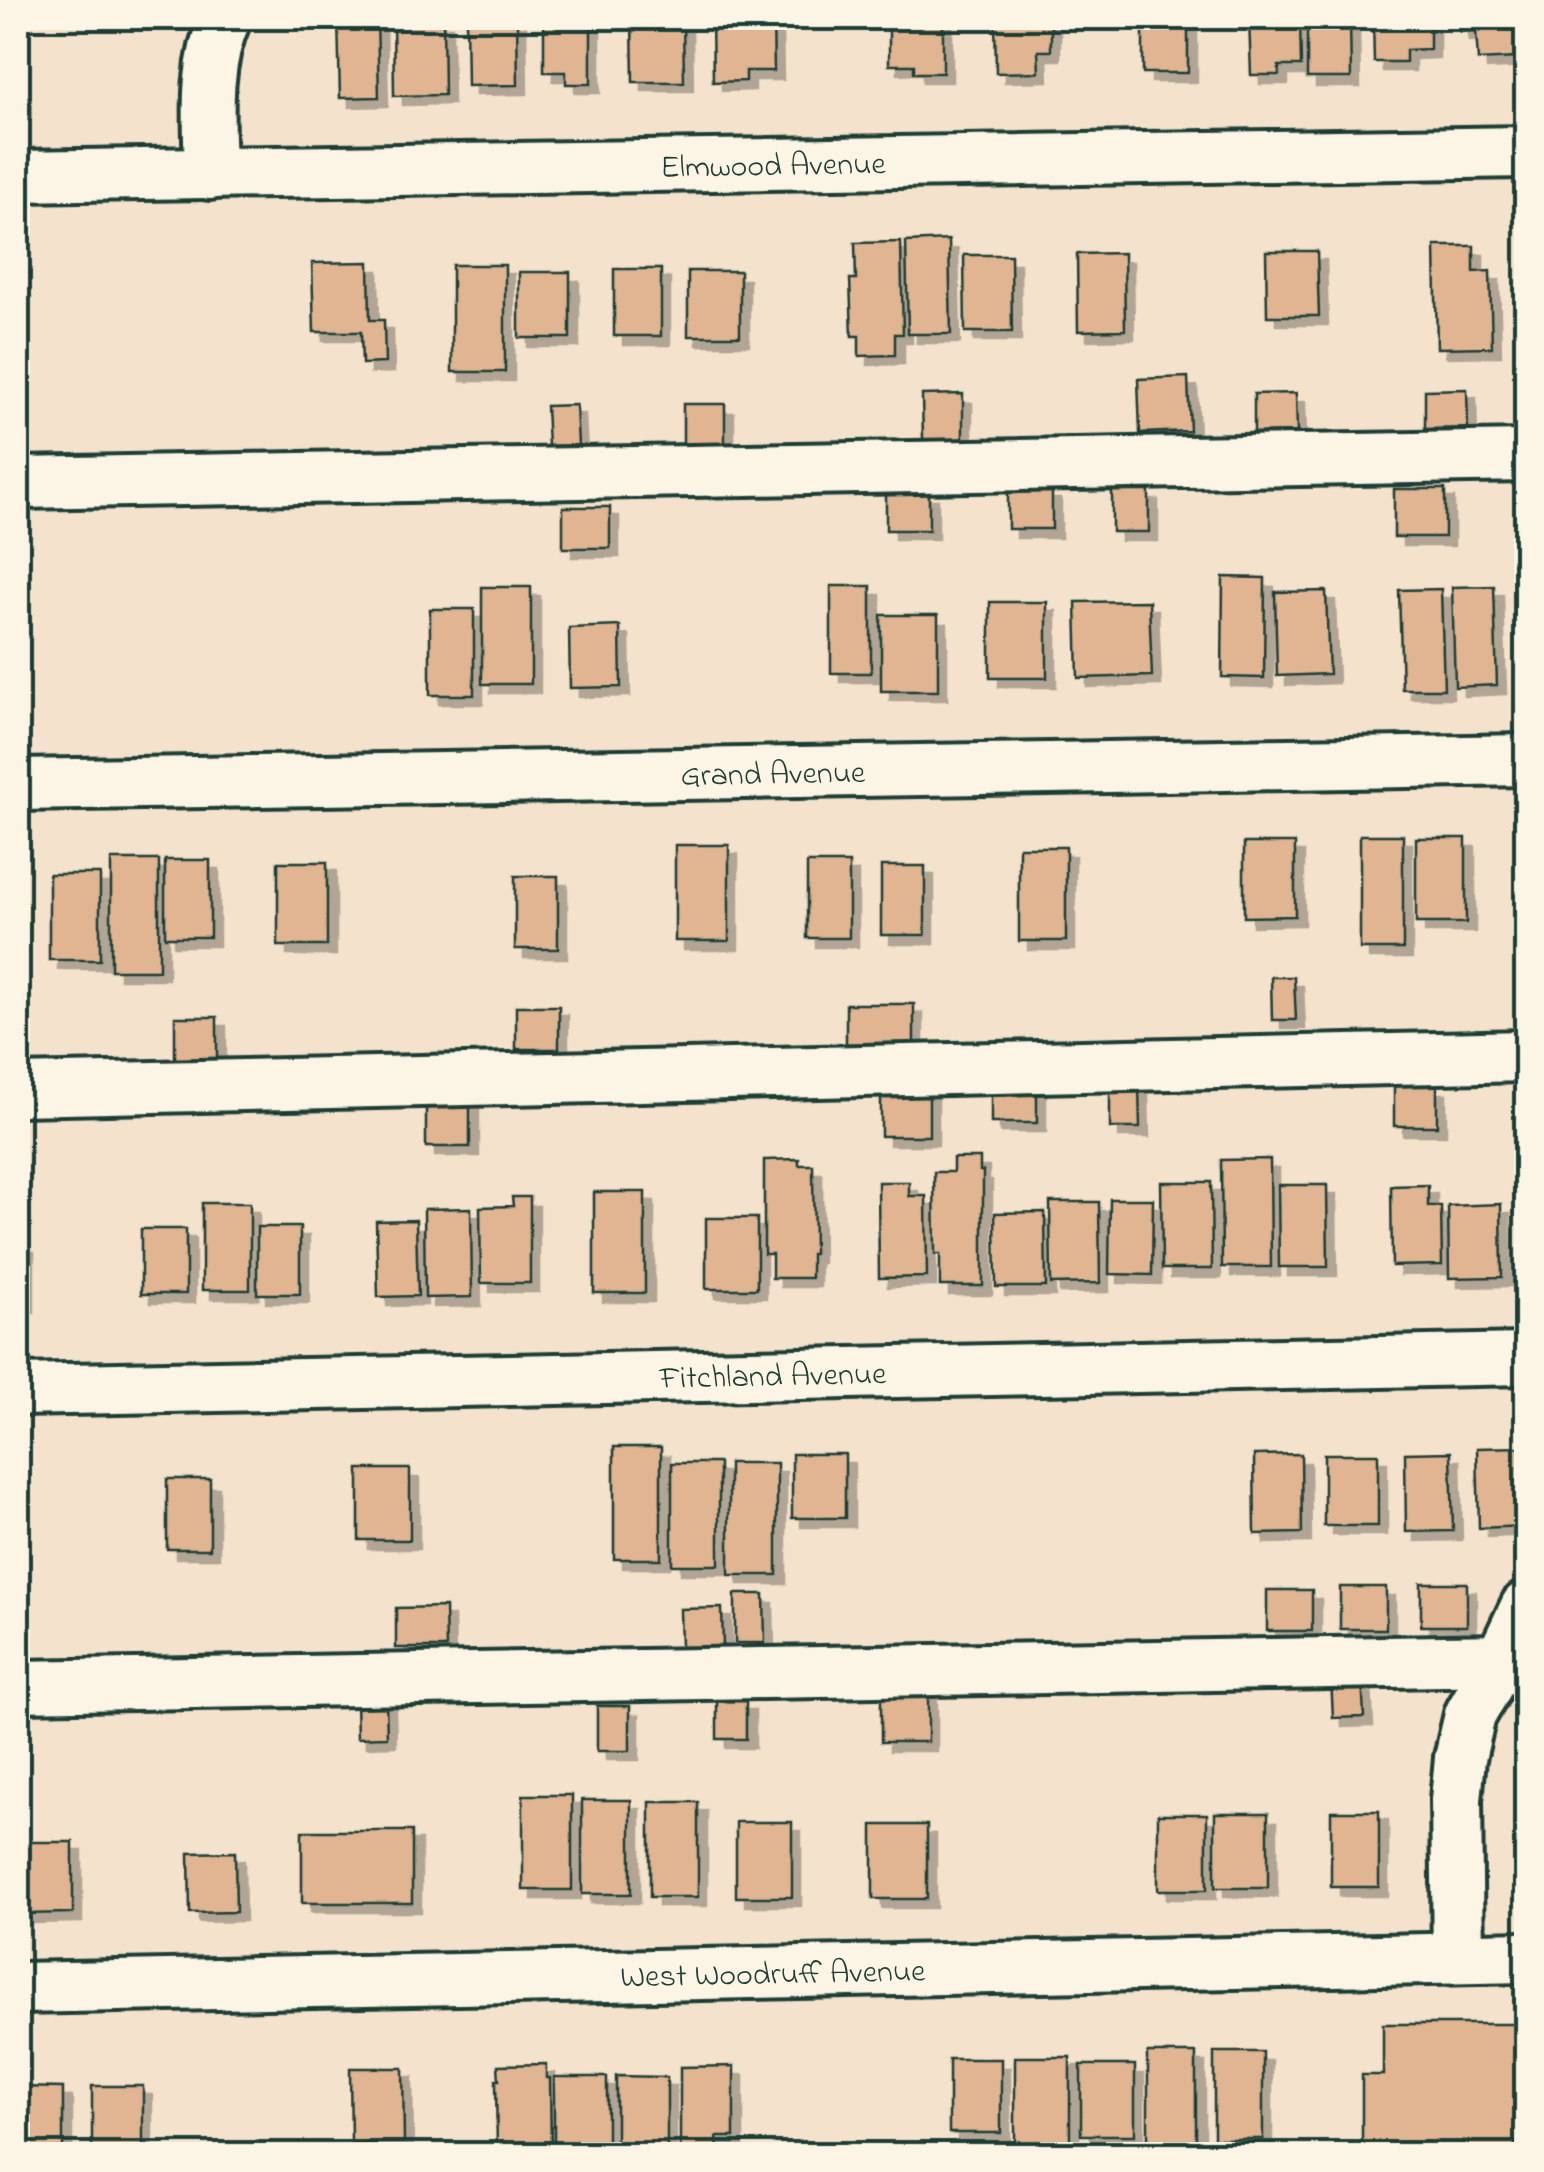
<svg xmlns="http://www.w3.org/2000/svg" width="1544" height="2172" font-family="'Indie Flower',sans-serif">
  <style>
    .building { fill: #e1b492; stroke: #1f3d34; stroke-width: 2.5; filter: url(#shadow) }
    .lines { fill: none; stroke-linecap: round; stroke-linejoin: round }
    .minor-casing { stroke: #1f3d34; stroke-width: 58 }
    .minor { stroke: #fcf5e5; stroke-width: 50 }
    .labels { text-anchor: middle; stroke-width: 9; stroke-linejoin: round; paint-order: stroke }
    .street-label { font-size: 32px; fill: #1f3d34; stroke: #fcf5e5 }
  </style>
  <defs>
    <filter id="shadow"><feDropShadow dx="9" dy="9" stdDeviation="0" flood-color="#0004"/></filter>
  </defs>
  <rect width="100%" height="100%" fill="#f4e2cc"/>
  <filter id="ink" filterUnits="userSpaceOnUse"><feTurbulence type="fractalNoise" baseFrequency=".01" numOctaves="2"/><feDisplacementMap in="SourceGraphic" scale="20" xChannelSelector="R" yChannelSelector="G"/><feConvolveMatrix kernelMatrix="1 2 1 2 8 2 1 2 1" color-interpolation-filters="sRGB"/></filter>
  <g filter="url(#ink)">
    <g class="building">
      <path d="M338 18H377L379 97 340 98Z"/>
      <path d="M393 18H443L444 95 394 96Z"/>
      <path d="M466 18H517L518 85 467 86Z"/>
      <path d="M544 18H591V84H566V72H544Z"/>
      <path d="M632 18H683L684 82H633Z"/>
      <path d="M712 18H773L774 71H746V81L713 82Z"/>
      <path d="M889 18H943V73H914V65H889Z"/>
      <path d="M995 18H1051V51H1038L1039 72 996 73Z"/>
      <rect x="1143" y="18" width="45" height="55"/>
      <path d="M1249 18H1300L1301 66H1279V75H1251Z"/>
      <path d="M1307 18H1350L1351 78H1307Z"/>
      <path d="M1373 18H1430V49L1406 50V62H1374Z"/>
      <path d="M1459 18H1516L1517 58 1478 60 1476 31 1460 32Z"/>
      <path d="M949 240 951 334H908L906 242Z"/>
      <path d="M901 242 903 334H895V355L859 356V336H852L850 279H856L855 243Z"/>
      <path d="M1435 246H1474V272L1490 271 1492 347 1437 348Z"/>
      <path d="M1266 251H1317L1319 316H1267Z"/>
      <path d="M1124 253 1125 330 1078 331 1077 254Z"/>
      <path d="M964 255H1011L1012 332H965Z"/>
      <path d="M369 262 370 320H384L385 363 362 364 361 332H314L312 263Z"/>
      <rect x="452" y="265" width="53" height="107"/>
      <rect x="614" y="269" width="47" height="67"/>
      <rect x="688" y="271" width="52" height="65"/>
      <rect x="519" y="272" width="51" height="66"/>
      <path d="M1188 377 1190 431 1140 433 1138 379Z"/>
      <path d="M1467 389 1468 428 1425 429V390Z"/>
      <path d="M1296 393 1297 432 1254 433V394Z"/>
      <path d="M963 394V440H923L922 395Z"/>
      <rect x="683" y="404" width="42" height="40"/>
      <path d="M576 405 578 445 548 446 546 406Z"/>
      <rect x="1394" y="489" width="51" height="48"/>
      <rect x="1008" y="490" width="44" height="39"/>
      <rect x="886" y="491" width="43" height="39"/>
      <rect x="1112" y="491" width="37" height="41"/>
      <rect x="563" y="507" width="47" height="41"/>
      <path d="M1223 577 1265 578 1264 678 1222 677Z"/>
      <rect x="831" y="586" width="40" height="87"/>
      <path d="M1494 586 1497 685 1455 687 1452 587Z"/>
      <rect x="482" y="587" width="49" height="97"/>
      <path d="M1441 589 1444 689H1402L1399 590Z"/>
      <path d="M1326 591 1329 674 1277 676 1275 592Z"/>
      <path d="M1149 601 1152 676 1078 678 1076 602Z"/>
      <rect x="990" y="602" width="57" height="76"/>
      <rect x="430" y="609" width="44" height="86"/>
      <rect x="881" y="615" width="57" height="76"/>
      <path d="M620 626 621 687 570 688 569 628Z"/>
      <rect x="1360" y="835" width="43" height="114"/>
      <rect x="1416" y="838" width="50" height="85"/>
      <path d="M1244 843H1295V916L1244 917Z"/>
      <rect x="675" y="845" width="54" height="96"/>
      <rect x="1019" y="847" width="47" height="94"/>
      <rect x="111" y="860" width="48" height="110"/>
      <rect x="165" y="860" width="45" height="77"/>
      <rect x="278" y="862" width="49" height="84"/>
      <rect x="807" y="863" width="42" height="75"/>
      <rect x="881" y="866" width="44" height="69"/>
      <rect x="49" y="874" width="51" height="86"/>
      <rect x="515" y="876" width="43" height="73"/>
      <path d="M1271 977H1294L1296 1020H1272Z"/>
      <rect x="846" y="1004" width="68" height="40"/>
      <rect x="516" y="1006" width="43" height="43"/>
      <rect x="175" y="1017" width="42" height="43"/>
      <path d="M1110 1085H1139L1140 1128H1110Z"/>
      <rect x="1394" y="1085" width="43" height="41"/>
      <rect x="991" y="1086" width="46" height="37"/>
      <rect x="881" y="1090" width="48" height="46"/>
      <rect x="426" y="1101" width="44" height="46"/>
      <path d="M953 1158H980V1171H983V1286H940V1254H935L934 1172H953Z"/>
      <path d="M799 1159V1165H813L814 1254H811V1278H772V1254H764V1160Z"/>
      <path d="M1270 1159 1271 1267H1222L1221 1160Z"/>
      <path d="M878 1182H909V1196H926L927 1277 879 1278Z"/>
      <path d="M1161 1182H1211L1212 1269H1162Z"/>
      <path d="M1278 1185H1327L1328 1267H1279Z"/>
      <path d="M1428 1185V1206H1441L1442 1265 1392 1266 1391 1186Z"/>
      <rect x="594" y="1192" width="51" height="101"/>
      <path d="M512 1197H530V1283H481L480 1207 513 1206Z"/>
      <path d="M1110 1199H1153L1152 1275 1109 1274Z"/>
      <path d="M1050 1202H1099L1100 1283 1051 1284Z"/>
      <rect x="202" y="1203" width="48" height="87"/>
      <path d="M1501 1204 1502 1277 1449 1278 1448 1206Z"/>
      <path d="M471 1208 472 1297 425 1298 424 1209Z"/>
      <path d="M1045 1212 1046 1287H996L995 1213Z"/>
      <rect x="706" y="1218" width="51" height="71"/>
      <path d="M416 1220 418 1296 378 1297 376 1221Z"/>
      <rect x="257" y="1227" width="43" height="67"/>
      <rect x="141" y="1229" width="45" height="65"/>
      <rect x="18" y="1243" width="7" height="61"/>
      <rect x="614" y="1447" width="47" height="112"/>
      <path d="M1523 1447 1525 1526 1479 1528 1477 1448Z"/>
      <path d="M1451 1452 1453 1531 1406 1532 1405 1453Z"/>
      <rect x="792" y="1454" width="53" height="64"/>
      <path d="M1301 1454 1302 1533 1255 1534 1254 1455Z"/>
      <rect x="1324" y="1454" width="54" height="72"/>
      <rect x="672" y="1463" width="47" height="102"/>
      <rect x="729" y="1463" width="48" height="112"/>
      <rect x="359" y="1469" width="51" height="71"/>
      <rect x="167" y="1479" width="43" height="70"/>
      <rect x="1421" y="1583" width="46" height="43"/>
      <rect x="1340" y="1587" width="46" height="42"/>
      <rect x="1267" y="1590" width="45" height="41"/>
      <path d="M735 1594H764L765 1643H735Z"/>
      <path d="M445 1607 446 1648H396V1608Z"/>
      <path d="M722 1608 723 1647 681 1648 680 1609Z"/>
      <path d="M1362 1676 1364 1717 1333 1718 1331 1678Z"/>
      <rect x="881" y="1691" width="47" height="51"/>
      <path d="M356 1701H386L387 1737 357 1738Z"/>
      <rect x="717" y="1701" width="29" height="38"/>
      <rect x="597" y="1706" width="33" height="45"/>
      <rect x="523" y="1795" width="49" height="95"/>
      <rect x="582" y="1800" width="49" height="94"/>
      <rect x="650" y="1802" width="48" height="95"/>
      <rect x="1331" y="1811" width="48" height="76"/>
      <rect x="1215" y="1813" width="53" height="75"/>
      <rect x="1158" y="1814" width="49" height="76"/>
      <rect x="736" y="1822" width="56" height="75"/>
      <rect x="873" y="1825" width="54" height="74"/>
      <rect x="302" y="1831" width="110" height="72"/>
      <path d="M21 1842H73V1913L21 1914Z"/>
      <path d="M235 1852 236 1912 190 1913 189 1853Z"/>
      <path d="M1383 2024H1526V2121L1513 2149H1362V2075H1383Z"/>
      <rect x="1214" y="2052" width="49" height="87"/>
      <rect x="1148" y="2053" width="48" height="91"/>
      <rect x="1015" y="2057" width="55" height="94"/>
      <rect x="949" y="2059" width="52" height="74"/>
      <path d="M546 2064V2078H550L551 2154H497L496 2080H499L498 2065Z"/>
      <rect x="1081" y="2065" width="54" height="70"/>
      <path d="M734 2066V2137H717L718 2149H680V2067Z"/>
      <path d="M350 2068H403L404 2142 351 2143Z"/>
      <path d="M616 2076 667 2077V2154H616Z"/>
      <rect x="554" y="2077" width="53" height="67"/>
      <rect x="92" y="2086" width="51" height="65"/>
      <path d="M19 2087 63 2088V2154H19Z"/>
    </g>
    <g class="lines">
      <defs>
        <g id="minor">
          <path d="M210 174C209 120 203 69 225 18"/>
          <path id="s1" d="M18 176 1526 152"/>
          <path d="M18 483 1526 456"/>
          <path id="s2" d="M18 785 1526 760"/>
          <path d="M18 1090 1526 1056"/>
          <path id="s3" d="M18 1390 1526 1359"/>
          <path d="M18 1686 1501 1660"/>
          <path d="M1458 1957 1456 1800 1460 1758 1470 1715 1501 1660 1526 1607"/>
          <path id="s4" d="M18 1988 1526 1957"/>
        </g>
      </defs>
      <use href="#minor" class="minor-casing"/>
      <use href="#minor" class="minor"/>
    </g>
  </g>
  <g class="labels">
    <g class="street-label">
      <text dy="11" stroke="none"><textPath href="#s1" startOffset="755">Elmwood Avenue</textPath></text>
      <text dy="11" stroke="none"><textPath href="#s2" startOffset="755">Grand Avenue</textPath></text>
      <text dy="11" stroke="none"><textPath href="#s3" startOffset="755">Fitchland Avenue</textPath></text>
      <text dy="11" stroke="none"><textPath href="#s4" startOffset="755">West Woodruff Avenue</textPath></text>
    </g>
  </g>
  <rect width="1544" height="2172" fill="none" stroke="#fcf5e5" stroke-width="60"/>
  <rect x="30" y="30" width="1484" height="2112" fill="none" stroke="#1f3d34" stroke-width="4" filter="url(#ink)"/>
</svg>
